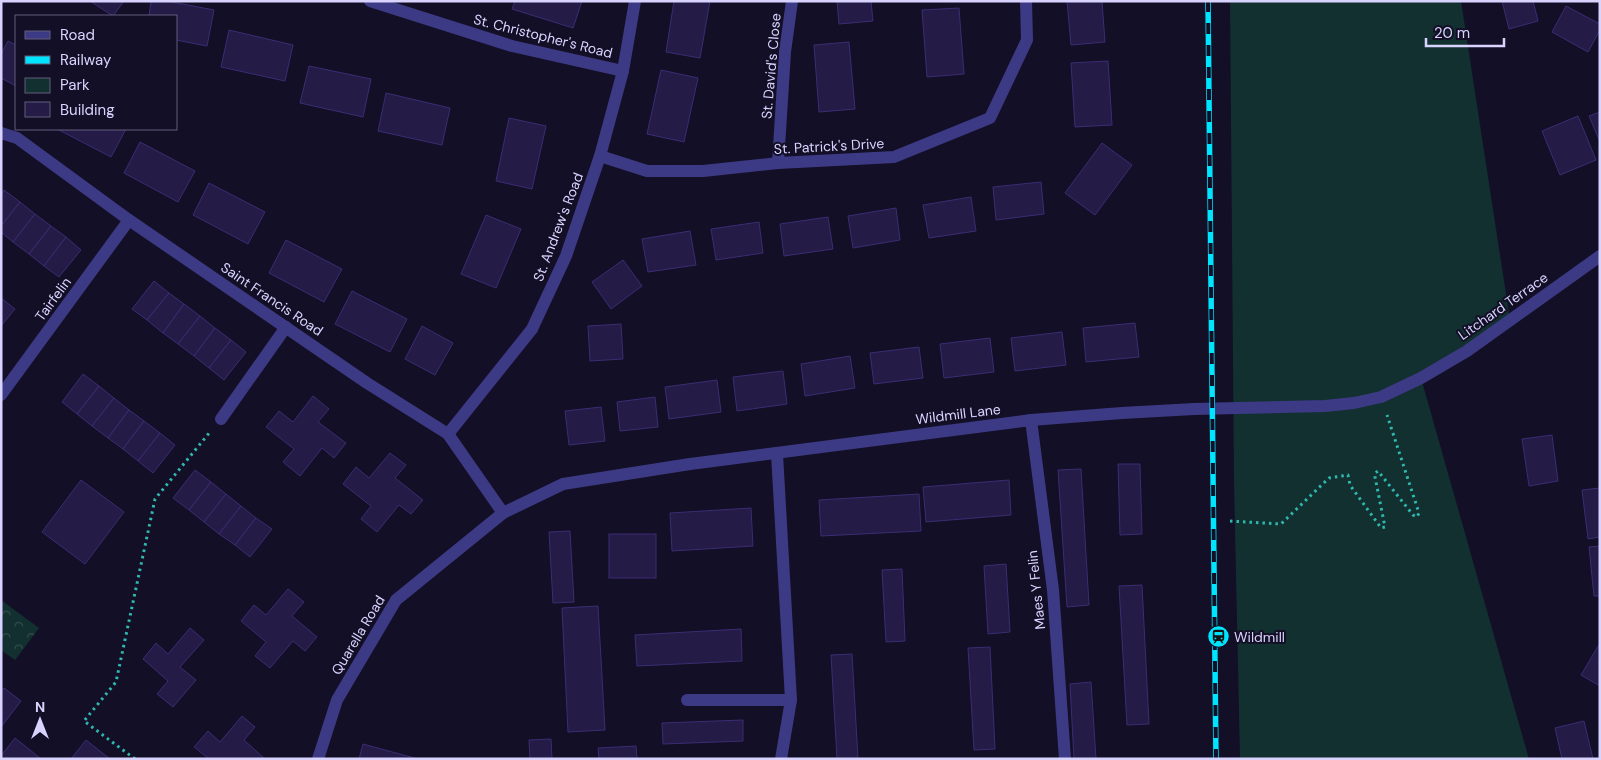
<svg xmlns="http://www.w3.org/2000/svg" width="1601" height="760" font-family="'DM Sans',sans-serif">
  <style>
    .green { fill: #12302f }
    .park { fill: url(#park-crowns) }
    .building { fill: #241b47; stroke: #3b2d73 }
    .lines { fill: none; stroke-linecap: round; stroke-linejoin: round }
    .path { stroke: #2fb8b0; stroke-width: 3; stroke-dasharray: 2.5 4; stroke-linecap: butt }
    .minor { stroke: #3d3a85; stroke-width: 12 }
    .rail-casing { stroke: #00e5ff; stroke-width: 5.5 }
    .rail { stroke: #130f26; stroke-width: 4; stroke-dasharray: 11; stroke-linecap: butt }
    .labels { text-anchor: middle; stroke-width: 4; stroke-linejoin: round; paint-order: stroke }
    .street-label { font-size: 14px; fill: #d9d4ff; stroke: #130f26 }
    .poi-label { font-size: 14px; fill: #d9d4ff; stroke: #130f26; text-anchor: start }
  </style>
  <defs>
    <pattern id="park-crowns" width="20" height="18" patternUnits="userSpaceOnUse" patternTransform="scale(1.25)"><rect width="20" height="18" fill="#12302f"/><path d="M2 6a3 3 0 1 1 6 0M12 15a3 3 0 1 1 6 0" fill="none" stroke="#344d4e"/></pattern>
  </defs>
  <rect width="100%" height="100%" fill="#130f26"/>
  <path class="green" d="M1230 1H1461L1510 320 1421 378 1529 759H1240L1234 483Z"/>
  <path class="park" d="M1 600 39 628 15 660 1 650Z"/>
  <g class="building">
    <path d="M90 1H124L113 16Z"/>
    <path d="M151 1H167L214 10 207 46 176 40V16H149Z"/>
    <path d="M515 1H582L573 28 512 9Z"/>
    <path d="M674 1H710L700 58 666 52Z"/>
    <path d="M837 1H871L873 21 839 24Z"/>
    <path d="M1067 1H1102L1105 42 1071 45Z"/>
    <path d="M1502 1H1533L1538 21 1509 29Z"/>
    <path d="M1566 6 1600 24V30L1588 52 1552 32Z"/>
    <path d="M959 8 964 74 927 77 922 10Z"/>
    <path d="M229 30 293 45 285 81 221 67Z"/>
    <path d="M8 41 16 45V86L1 78V54Z"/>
    <path d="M849 42 855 109 819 112 814 45Z"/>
    <path d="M1108 61 1112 125 1075 127 1071 63Z"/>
    <path d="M309 66 371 79 363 117 300 103Z"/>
    <path d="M661 70 698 78 684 142 647 134Z"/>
    <path d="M386 93 450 108 442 145 378 131Z"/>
    <path d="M1600 112V142L1589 116Z"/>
    <path d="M1578 116 1596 160 1560 175 1542 131Z"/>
    <path d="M509 118 546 126 532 189 496 181Z"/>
    <path d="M57 129H126L111 157Z"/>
    <path d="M140 142 195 171 178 202 124 173Z"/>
    <path d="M1102 143 1132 165 1095 215 1065 193Z"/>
    <path d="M1041 182 1044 214 996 220 993 187Z"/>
    <path d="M209 183 265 212 248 244 193 215Z"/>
    <path d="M4 190 20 202 1 226V195Z"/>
    <path d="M971 197 976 231 929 238 923 205Z"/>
    <path d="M20 202 35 214 13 242 1 232V226Z"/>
    <path d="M896 208 900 240 853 248 848 216Z"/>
    <path d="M35 214 51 226 29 254 13 242Z"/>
    <path d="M486 215 521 229 496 288 461 274Z"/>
    <path d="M828 217 833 249 784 256 780 224Z"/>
    <path d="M759 222 763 253 716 260 711 229Z"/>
    <path d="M51 226 66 237 44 266 29 254Z"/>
    <path d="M690 231 696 265 648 272 642 239Z"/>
    <path d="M66 237 81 250 59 277 44 266Z"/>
    <path d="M286 240 342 269 324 302 269 273Z"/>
    <path d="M623 260 642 286 611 309 592 282Z"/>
    <path d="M154 281 169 293 147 320 132 309Z"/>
    <path d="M352 291 407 319 390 352 335 324Z"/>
    <path d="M169 293 184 304 163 333 147 320Z"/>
    <path d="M1 298 15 309 1 326Z"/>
    <path d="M184 304 200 316 178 344 163 333Z"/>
    <path d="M200 316 215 328 194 356 178 344Z"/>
    <path d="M1135 323 1139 357 1086 362 1083 328Z"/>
    <path d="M621 324 623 359 590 361 588 326Z"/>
    <path d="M422 326 453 343 435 375 405 359Z"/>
    <path d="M215 328 231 340 209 368 194 356Z"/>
    <path d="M1062 332 1066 365 1015 371 1011 338Z"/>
    <path d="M990 338 994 372 944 378 940 344Z"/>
    <path d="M231 340 246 352 224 380 209 368Z"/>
    <path d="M919 347 923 378 874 384 870 353Z"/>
    <path d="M850 356 855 388 805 396 801 364Z"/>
    <path d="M783 371 787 404 737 411 733 377Z"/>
    <path d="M83 374 99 386 77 414 62 402Z"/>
    <path d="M717 380 721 412 669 419 665 387Z"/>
    <path d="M99 386 114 398 92 426 77 414Z"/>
    <path d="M313 396 329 409 318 422 346 443 334 458 322 448 300 476 283 462 294 449 266 427 279 411 293 422Z"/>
    <path d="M655 397 658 427 620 431 617 402Z"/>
    <path d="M114 398 129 410 108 438 92 426Z"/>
    <path d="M601 407 605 441 569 445 565 411Z"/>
    <path d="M129 410 144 421 123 449 108 438Z"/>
    <path d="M144 421 160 433 138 461 123 449Z"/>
    <path d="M160 433 175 445 153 473 138 461Z"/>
    <path d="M1552 435 1558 481 1529 486 1522 439Z"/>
    <path d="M390 453 406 465 395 478 423 500 411 514 399 505 377 532 361 519 371 506 343 484 356 467 369 478Z"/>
    <path d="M1118 464H1140L1142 534 1120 535Z"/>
    <path d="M1081 469 1089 605 1067 607 1058 470Z"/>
    <path d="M195 470 211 482 189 510 173 498Z"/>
    <path d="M81 480 124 512 85 564 42 532Z"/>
    <path d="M1009 480 1011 515 926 522 923 487Z"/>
    <path d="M211 482 226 494 204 522 189 510Z"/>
    <path d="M1600 488V537L1588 539 1582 490Z"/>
    <path d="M226 494 241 506 219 534 204 522Z"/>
    <path d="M919 494 921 531 821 536 819 500Z"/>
    <path d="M241 506 256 518 235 545 219 534Z"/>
    <path d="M751 508 753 546 672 551 670 513Z"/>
    <path d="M256 518 272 529 250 557 235 545Z"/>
    <path d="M570 531 574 602 553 603 549 532Z"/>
    <rect x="609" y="534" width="47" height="44"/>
    <path d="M1600 546V596H1594L1589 547Z"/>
    <path d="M1006 564 1010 632 988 634 984 566Z"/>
    <path d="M902 569 905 641 886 642 882 570Z"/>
    <path d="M1142 585 1149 724 1127 725 1119 586Z"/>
    <path d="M288 589 304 602 292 616 317 637 305 651 293 641 270 668 255 656 266 642 241 621 254 605 266 615Z"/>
    <path d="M598 606 605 730 568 732 562 608Z"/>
    <path d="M190 628 204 640 180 667 196 680 173 707 157 694 168 681 143 659 156 643 168 654Z"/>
    <path d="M741 629 742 661 637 666 635 635Z"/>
    <path d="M1600 643V686L1581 675Z"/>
    <path d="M990 647 995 749 974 750 968 648Z"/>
    <path d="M852 654 858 759H837L831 655Z"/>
    <path d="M1091 682 1096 759H1074L1070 684Z"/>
    <path d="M4 688 21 701 1 727V692Z"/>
    <path d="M242 716 255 727 244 740 265 759H209L194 747 208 731 220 742Z"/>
    <path d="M743 720V741L663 744 662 723Z"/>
    <path d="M1584 721 1593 759H1562L1555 728Z"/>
    <path d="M15 738 40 758 39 759H1V756Z"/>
    <path d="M551 739 552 759H530L529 740Z"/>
    <path d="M86 740 110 759H71Z"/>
    <path d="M363 744 418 759H359Z"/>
    <path d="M636 746 637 759H599L598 748Z"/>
  </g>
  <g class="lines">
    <g class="path">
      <path d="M1230 521 1281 524 1329 478 1348 475 1350 485 1381 528 1385 527 1375 477V473L1378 471 1413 515 1417 517 1419 513 1387 415"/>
      <path d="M135 759 84 721 116 682 155 499 210 432"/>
    </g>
    <g class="minor">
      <path d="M370 1 512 46 623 71"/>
      <path d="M1 133 17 138 129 220 367 383 448 434 503 513"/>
      <path d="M600 156 647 171H703L778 163 894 157 990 118 1027 40 1026 1"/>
      <path d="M778 163 785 52 792 1"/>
      <path d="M1 395 129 220"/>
      <path d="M221 419 286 327"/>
      <path d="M1031 420 1053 590 1065 759"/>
      <path d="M448 434 532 329 566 256 600 156 623 71 635 1"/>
      <path d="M777 454 791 700 781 759"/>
      <path d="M687 700H791"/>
      <path d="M318 759 337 700 396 600 503 513 563 484 690 464 1031 420 1122 413 1194 409 1325 406 1354 403 1381 397 1421 378 1467 351 1600 256"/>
    </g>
    <defs>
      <path id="rail" d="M1208 1 1216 759"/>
    </defs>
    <use href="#rail" class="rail-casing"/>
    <use href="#rail" class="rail"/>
  </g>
  <defs>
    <symbol id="station-disc" viewBox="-11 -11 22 22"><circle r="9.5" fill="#00e5ff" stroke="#130f26"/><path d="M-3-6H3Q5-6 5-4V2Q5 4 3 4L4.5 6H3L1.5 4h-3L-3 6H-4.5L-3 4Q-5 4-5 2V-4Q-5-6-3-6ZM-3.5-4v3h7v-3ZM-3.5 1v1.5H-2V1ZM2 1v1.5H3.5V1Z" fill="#111"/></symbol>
  </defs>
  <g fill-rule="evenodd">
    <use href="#station-disc" x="1206" y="624" width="25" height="25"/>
  </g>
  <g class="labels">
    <g class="street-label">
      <text transform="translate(543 36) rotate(14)" y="5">St. Christopher's Road</text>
      <text transform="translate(771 66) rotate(-85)" y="5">St. David's Close</text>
      <text transform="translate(829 146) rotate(-3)" y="5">St. Patrick's Drive</text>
      <text transform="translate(558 227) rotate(-69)" y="5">St. Andrew's Road</text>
      <text transform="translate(53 299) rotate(-54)" y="5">Tairfelin</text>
      <text transform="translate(272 299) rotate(34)" y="5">Saint Francis Road</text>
      <text transform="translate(1503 306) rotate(-35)" y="5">Litchard Terrace</text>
      <text transform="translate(958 414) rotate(-7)" y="5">Wildmill Lane</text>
      <text transform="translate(1036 590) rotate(-96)" y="5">Maes Y Felin</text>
      <text transform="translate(358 635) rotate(-59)" y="5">Quarella Road</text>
    </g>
    <g class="poi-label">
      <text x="1234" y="642">Wildmill</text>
    </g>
  </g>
  <rect width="1601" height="760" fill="none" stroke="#d9d4ff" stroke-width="5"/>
  <rect x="15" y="15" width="162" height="115" fill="#130f26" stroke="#625e7d"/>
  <rect x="25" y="31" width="25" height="8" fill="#3d3a85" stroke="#625e7d"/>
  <text x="60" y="40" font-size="15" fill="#d9d4ff">Road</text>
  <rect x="25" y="56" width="25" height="8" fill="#00e5ff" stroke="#625e7d"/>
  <text x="60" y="65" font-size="15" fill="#d9d4ff">Railway</text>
  <rect x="25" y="78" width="25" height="15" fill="#12302f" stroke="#625e7d"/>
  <text x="60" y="90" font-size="15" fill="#d9d4ff">Park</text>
  <rect x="25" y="102" width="25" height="15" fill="#241b47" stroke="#625e7d"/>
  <text x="60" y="115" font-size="15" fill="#d9d4ff">Building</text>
  <g transform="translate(40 720)" stroke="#130f26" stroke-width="4" paint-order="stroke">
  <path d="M0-4L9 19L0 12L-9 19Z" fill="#d9d4ff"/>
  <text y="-8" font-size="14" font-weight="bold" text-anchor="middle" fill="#d9d4ff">N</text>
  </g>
  <path d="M1426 38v8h78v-8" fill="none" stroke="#d9d4ff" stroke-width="2.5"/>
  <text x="1434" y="38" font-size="15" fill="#d9d4ff" stroke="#130f26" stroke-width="4" paint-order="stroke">20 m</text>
</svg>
